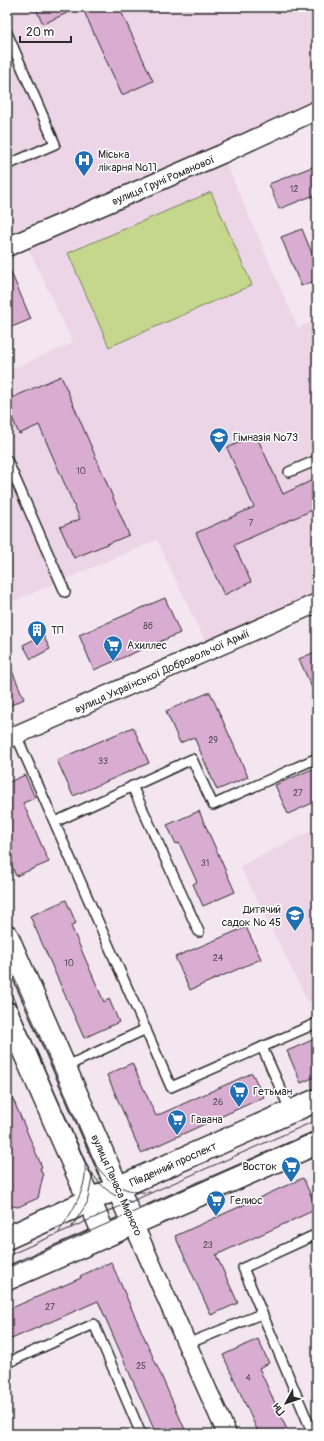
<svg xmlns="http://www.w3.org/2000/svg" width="324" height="1441" font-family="Pangolin,sans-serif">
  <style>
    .built { fill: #ebd5e7 }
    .green { fill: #c4d78c; stroke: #78815c }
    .building { fill: #d8add1; stroke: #2b2b2b }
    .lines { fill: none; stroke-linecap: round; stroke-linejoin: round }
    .service-casing { stroke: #2b2b2b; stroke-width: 12 }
    .minor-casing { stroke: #2b2b2b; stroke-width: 21 }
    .secondary-casing { stroke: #2b2b2b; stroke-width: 25 }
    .service { stroke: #fff; stroke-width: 9 }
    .minor { stroke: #fff; stroke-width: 18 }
    .secondary { stroke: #fff; stroke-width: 22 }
    .tram { stroke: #2b2b2b; stroke-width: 1 }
    .labels { text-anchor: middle; stroke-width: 3; stroke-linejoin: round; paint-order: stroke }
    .number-label { font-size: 9px; fill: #564c54 }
    .poi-label { font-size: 11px; fill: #2b2b2b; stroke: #fff; text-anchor: start }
    .street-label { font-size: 11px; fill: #2b2b2b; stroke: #fff }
  </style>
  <rect width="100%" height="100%" fill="#f3e6f1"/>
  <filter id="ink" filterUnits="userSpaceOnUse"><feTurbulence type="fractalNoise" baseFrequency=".025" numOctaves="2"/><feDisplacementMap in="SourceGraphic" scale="8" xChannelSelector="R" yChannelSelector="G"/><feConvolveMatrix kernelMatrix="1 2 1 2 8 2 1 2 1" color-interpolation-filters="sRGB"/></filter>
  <g filter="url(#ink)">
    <g class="built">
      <path d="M7 7H317V109L7 246Z"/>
      <path d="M222 154 298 328 317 320V603L209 650 157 540 7 604V371L73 343 24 239Z"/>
      <path d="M317 828V998L308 1002 240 866Z"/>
    </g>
    <path class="green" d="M211 192 252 285 109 347 68 253Z"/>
    <g class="building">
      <path d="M35 7H80L43 24Z"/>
      <path d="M82 7H119L153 81 122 95Z"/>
      <path d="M317 165V194L279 209 269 184Z"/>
      <path d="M302 229 317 266V280L301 286 281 237Z"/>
      <path d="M7 263 31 319 7 329Z"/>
      <path d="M61 376 129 535 74 558 60 527 80 519 39 425 19 434 7 406V400Z"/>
      <path d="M256 435 283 494 317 478V508L234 545 251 582 224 595 196 533 254 507 227 448Z"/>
      <path d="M165 598 180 633 94 670 79 635Z"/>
      <path d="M43 635 50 649 31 659 23 645Z"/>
      <path d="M317 651V699L299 659Z"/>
      <path d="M7 659 24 699 7 707Z"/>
      <path d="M210 692 248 777 217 790 194 737 180 743 166 711Z"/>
      <path d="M133 727 149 763 73 796 57 760Z"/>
      <path d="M317 767V801L288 814 275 785Z"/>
      <path d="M25 775 35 798 23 803 49 862 16 876 7 855V783Z"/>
      <path d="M199 811 235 892 203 906 193 884 197 882 179 843 176 844 167 825Z"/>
      <path d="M66 900 76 923 71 926 104 1002 109 999 119 1022 84 1038 30 916Z"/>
      <path d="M246 927 261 959 190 990 175 957Z"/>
      <path d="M317 1038V1076L301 1083 287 1051Z"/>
      <path d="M132 1063 156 1116 252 1073 264 1097 141 1153 107 1075Z"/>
      <path d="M7 1085 42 1167 40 1168 43 1176 38 1198 18 1207 7 1205Z"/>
      <path d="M303 1178 317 1209 216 1255 238 1303 211 1315 175 1236Z"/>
      <path d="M111 1262 122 1287 187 1434H156L98 1301 7 1341V1310L81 1278 80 1276Z"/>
      <path d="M258 1339 269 1363 259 1368 289 1434H259L223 1355Z"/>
    </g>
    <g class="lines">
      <defs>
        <g id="service">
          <path d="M7 33 55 144 7 165"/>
          <path d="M7 460 65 592"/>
          <path d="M289 472 317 460"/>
          <path d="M16 735 171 1087 317 1023"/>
          <path d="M132 786 199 932"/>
          <path d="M55 822 192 759 213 805 317 758"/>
          <path d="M262 1047 291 1112"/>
          <path d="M65 1067 146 1029"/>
          <path d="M187 1344 261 1314"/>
          <path d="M7 1363 94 1324 141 1434"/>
          <path d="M313 1434 243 1268 317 1234"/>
        </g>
        <g id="minor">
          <path d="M7 247 222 154 317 110"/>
          <path d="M7 739 317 603"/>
          <path d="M133 1223 227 1434"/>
        </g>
        <g id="secondary">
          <path d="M7 936 133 1223"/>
          <path d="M7 1013 105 1236"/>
          <path d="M7 1238 117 1188 317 1100"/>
          <path d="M7 1279 317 1143"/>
        </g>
      </defs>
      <use href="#service" class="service-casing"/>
      <use href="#minor" class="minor-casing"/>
      <use href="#secondary" class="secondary-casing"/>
      <use href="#service" class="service"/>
      <use href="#minor" class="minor"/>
      <use href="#secondary" class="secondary"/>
      <g class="tram">
        <path d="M7 961 96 1165C109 1184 127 1194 150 1192"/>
        <path d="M7 984 85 1163C97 1182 109 1197 132 1202"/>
        <path d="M71 1228 87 1203 93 1173"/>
        <path d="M59 1232C72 1211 88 1189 85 1163"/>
        <path d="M7 1256 317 1120"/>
        <path d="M7 1268 317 1131"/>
      </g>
    </g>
  </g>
  <defs>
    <symbol id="hospital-pin" viewBox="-11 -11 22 30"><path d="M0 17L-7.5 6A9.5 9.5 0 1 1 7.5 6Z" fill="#1f6fb2" stroke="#fff"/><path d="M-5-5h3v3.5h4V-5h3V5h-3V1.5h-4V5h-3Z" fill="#fff"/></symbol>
    <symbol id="school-pin" viewBox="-11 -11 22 30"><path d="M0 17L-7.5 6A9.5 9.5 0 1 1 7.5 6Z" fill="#1f6fb2" stroke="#fff"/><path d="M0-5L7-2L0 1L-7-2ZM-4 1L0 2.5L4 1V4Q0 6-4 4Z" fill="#fff"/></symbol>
    <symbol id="building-pin" viewBox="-11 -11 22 30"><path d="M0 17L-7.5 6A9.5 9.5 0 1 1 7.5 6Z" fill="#1f6fb2" stroke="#fff"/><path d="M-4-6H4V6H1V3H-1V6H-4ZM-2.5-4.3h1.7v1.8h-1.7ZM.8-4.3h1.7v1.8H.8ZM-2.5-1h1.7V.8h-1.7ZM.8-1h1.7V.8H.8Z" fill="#fff"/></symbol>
    <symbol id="supermarket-pin" viewBox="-11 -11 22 30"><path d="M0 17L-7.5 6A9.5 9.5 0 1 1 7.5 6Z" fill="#1f6fb2" stroke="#fff"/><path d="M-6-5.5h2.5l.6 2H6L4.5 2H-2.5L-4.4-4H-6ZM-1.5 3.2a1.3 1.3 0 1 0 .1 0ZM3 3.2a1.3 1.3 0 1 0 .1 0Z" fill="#fff"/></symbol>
  </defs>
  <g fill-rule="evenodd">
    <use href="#hospital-pin" x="73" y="149" width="22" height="30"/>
    <use href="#school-pin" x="208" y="426" width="22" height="30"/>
    <use href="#building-pin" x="26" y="619" width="22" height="30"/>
    <use href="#supermarket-pin" x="102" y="634" width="22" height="30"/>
    <use href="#school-pin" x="284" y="904" width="22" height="30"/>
    <use href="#supermarket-pin" x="228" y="1080" width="22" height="30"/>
    <use href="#supermarket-pin" x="166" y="1108" width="22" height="30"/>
    <use href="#supermarket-pin" x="280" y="1155" width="22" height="30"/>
    <use href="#supermarket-pin" x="205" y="1189" width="22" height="30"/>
  </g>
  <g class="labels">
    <g class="number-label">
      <text x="294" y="192">12</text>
      <text x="81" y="474">10</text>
      <text x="251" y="526">7</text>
      <text x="148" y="629">8б</text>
      <text x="213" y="743">29</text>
      <text x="103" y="764">33</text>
      <text x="298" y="796">27</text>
      <text x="205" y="866">31</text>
      <text x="218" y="961">24</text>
      <text x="69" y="966">10</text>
      <text x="218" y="1105">26</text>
      <text x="208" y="1248">23</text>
      <text x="50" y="1310">27</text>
      <text x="141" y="1369">25</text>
      <text x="248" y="1381">4</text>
    </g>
    <g class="poi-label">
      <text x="98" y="158">Міська<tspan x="98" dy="13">лікарня №11</tspan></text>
      <text x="233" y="441">Гімназія №73</text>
      <text x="51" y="634">ТП</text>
      <text x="127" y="649">Ахиллес</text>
      <text x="281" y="913" text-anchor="end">Дитячий<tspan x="281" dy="13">садок № 45</tspan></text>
      <text x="253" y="1095">Гетьман</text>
      <text x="191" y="1123">Гавана</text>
      <text x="277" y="1170" text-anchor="end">Восток</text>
      <text x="230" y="1204">Гелиос</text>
    </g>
    <g class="street-label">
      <text transform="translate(163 180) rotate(-23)" y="4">вулиця Груні Романової</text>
      <text transform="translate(162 671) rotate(-24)" y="4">вулиця Української Добровольчої Армії</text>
      <text transform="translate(173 1164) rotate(-24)" y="4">Південний проспект</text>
      <text transform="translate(117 1185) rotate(66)" y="4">вулиця Панаса Мирного</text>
    </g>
  </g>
  <rect width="324" height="1441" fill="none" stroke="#fff" stroke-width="24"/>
  <rect x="12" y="12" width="300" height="1417" fill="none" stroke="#2b2b2b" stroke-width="1.5" filter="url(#ink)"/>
  <g transform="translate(286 1403) rotate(230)" stroke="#ffffff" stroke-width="3" paint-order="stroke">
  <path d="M0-3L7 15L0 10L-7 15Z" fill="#2b2b2b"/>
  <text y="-6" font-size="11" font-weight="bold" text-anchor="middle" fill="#2b2b2b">Пн</text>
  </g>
  <path d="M20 36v6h51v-6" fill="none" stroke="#2b2b2b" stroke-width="2"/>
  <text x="26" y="36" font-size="12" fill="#2b2b2b" stroke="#ffffff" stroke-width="3" paint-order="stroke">20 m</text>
</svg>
